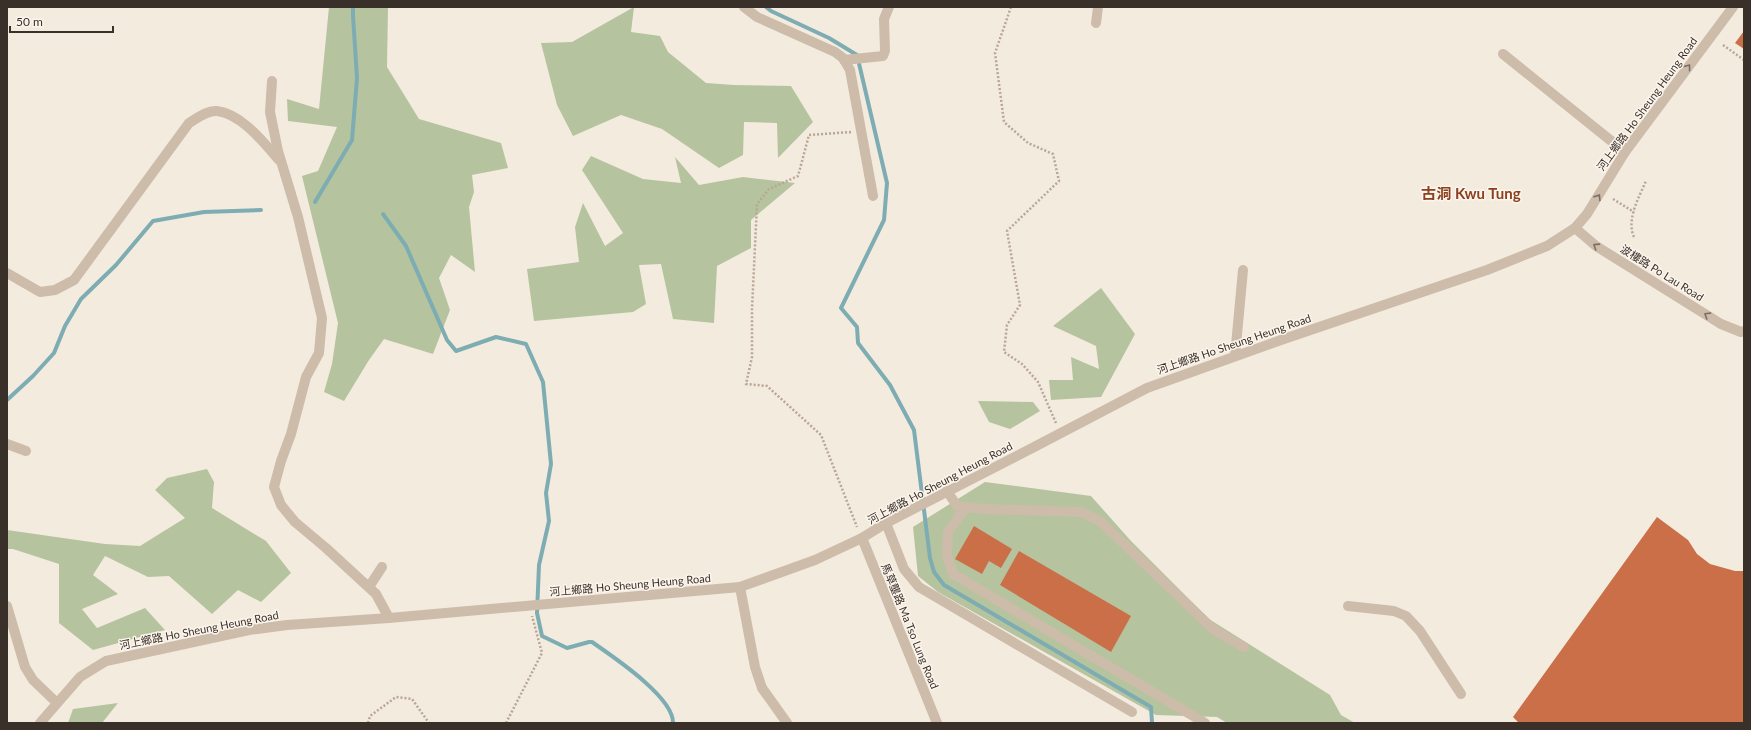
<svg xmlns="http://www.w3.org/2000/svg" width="1751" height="730" font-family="Lato,'Noto Sans SC',sans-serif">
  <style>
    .green { fill: #b5c49e }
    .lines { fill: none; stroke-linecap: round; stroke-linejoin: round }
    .stream { stroke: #7dadb2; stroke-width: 4 }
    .building { fill: #ca6f47 }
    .path { stroke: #b9a694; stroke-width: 2.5; stroke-dasharray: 2 2; stroke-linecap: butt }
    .minor { stroke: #cdbcaa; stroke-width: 10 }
    .oneway { stroke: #7c6f64 }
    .labels { text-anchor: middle; stroke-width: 3; stroke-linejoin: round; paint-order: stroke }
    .street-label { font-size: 11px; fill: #3a302a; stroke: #fbf5ec }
    .district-label { font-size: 15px; font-weight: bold; fill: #8c4020; stroke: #fbf5ec }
  </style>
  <rect width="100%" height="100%" fill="#f4ebdf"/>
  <g class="green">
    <path d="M329 7H388L387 67 419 119 501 143 508 168 472 175 474 192 469 207 475 272 451 255 439 278 450 310 433 354 384 339 369 360 344 401 324 392 332 364 338 323 302 176 318 171 337 127 288 121 287 99 319 109Z"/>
    <path d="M634 7 631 32 660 36 668 52 706 83 734 85 791 86 813 122 778 158 777 123 744 122 743 155 719 168 662 129 621 115 573 136 557 105 541 43 572 42Z"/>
    <path d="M591 156 643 179 681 183 675 157 699 185 743 177 795 183 751 220V248L717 266 714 323 673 319 661 264 639 265 646 304 633 312 534 321 527 269 579 262 575 227 583 203 605 246 623 233 582 170Z"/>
    <path d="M1101 288 1135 334 1101 397 1051 400 1049 380H1073L1071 357 1099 369 1096 346 1053 326Z"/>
    <path d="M978 401 1033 402 1040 411 1010 429 989 422Z"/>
    <path d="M207 469 214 482 212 508 266 541 291 573 261 602 238 590 212 614 169 576 148 577 105 556 93 575 118 594 82 609 97 628 145 608 165 630 93 650 59 623V564L13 549H7V530L105 544 140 546 185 518 155 490 167 478Z"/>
    <path d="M985 482 1091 496 1131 541 1209 619 1330 695 1341 715 1355 723H1227L1217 717 1156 715 938 592 918 576 913 527Z"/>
    <path d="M118 703 102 723H68L73 709Z"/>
  </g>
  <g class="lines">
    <g class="stream">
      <path d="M766 7 771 11 829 38 857 55 887 183 884 220 841 308 857 327 858 343 890 385 914 430 930 558 934 572 944 585 1151 707 1152 723"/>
      <path d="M315 202 352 140 357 78 353 16V7"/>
      <path d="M383 214 406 246 447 340 456 351 496 337 526 344 543 382 551 464 546 493 549 521 539 565 537 613 542 636 567 648 589 642H592C612 656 674 697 673 723"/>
      <path d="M7 400 33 376 54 353 65 326 81 299 116 265 153 221 204 212 261 210"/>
    </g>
  </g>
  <g class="building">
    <path d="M1744 31V49L1735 43Z"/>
    <path d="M1657 517 1688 540 1697 554 1710 564 1735 571H1744V723H1519L1513 717Z"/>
    <path d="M974 526 1012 549 1001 568 989 561 982 574 955 559Z"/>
    <path d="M1019 551 1131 616 1111 652 1000 585Z"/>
  </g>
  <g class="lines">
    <g class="path">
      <path d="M1011 7 995 53 1004 122 1028 143 1053 154 1059 181 1007 231 1020 305 1007 325 1004 352 1022 364 1038 382 1056 423"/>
      <path d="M1723 45 1744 60"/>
      <path d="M851 132 809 135 798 176 769 189 757 204 752 309V357L746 384 767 386 821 435 857 527"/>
      <path d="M1613 199 1634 212"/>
      <path d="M1634 237C1626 220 1639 197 1646 181"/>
      <path d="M368 723 370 716 396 697 412 699 429 723"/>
      <path d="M506 723 542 653 532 616"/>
    </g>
    <g class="minor">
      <path d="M744 7 757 17 835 52 843 58 850 70 873 196"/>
      <path d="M1096 23 1098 7"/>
      <path d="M1503 54 1625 152"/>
      <path d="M844 60 883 56 885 51 884 19 889 7"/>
      <path d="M272 81 270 112 278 151 298 217 322 318 319 353 306 377 291 434 281 461 274 487 281 505 295 522 326 548 376 594 389 618"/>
      <path d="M1575 228 1596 246 1721 324 1741 332 1744 331"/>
      <path d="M7 273 40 292 55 290 74 280 189 123C196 119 207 110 217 111 242 114 264 143 279 160"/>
      <path d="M1235 356 1243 270"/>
      <path d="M7 444 26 451"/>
      <path d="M947 491 957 506 983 509 1081 512 1100 521 1214 630 1244 647"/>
      <path d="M966 507 948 532 947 556 953 574 1205 723"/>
      <path d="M886 523 904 569 919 587 1132 712"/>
      <path d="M862 538 937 723"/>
      <path d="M369 587 382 567"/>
      <path d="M740 587 755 667 762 688 787 723"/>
      <path d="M7 606 25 667 33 680 57 703"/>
      <path d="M1348 606 1394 611 1406 616 1420 631 1461 694"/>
      <path d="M40 723 80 677 106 661 249 630 287 625 389 618 740 587 815 560 862 538 886 523 1038 445 1147 388 1281 340 1487 270 1547 246 1575 228 1587 214 1625 152 1733 7"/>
    </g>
  </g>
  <defs><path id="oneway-chevron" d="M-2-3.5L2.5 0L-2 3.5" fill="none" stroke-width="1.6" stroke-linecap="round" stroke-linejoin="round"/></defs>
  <g class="oneway">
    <use href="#oneway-chevron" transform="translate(1688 67) rotate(-53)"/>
    <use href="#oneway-chevron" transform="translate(1598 197) rotate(-58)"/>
    <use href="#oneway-chevron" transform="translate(1596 246) rotate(-147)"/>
    <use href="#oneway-chevron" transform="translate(1707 315) rotate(-148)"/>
  </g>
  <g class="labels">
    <g class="street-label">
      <text transform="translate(1647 104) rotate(-54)" y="4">河上鄉路 Ho Sheung Heung Road</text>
      <text transform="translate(1662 273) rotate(32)" y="4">波樓路 Po Lau Road</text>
      <text transform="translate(1234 344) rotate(-19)" y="4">河上鄉路 Ho Sheung Heung Road</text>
      <text transform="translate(940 483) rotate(-28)" y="4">河上鄉路 Ho Sheung Heung Road</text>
      <text transform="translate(630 585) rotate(-5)" y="4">河上鄉路 Ho Sheung Heung Road</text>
      <text transform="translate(910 626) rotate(68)" y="4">馬草壟路 Ma Tso Lung Road</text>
      <text transform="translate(199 630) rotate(-11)" y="4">河上鄉路 Ho Sheung Heung Road</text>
    </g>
    <g class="district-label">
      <text x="1471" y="199">古洞 Kwu Tung</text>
    </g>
  </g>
  <rect width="1751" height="730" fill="none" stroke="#3a302a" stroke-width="16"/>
  <path d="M10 26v6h103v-6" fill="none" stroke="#3a302a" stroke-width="2"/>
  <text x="16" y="26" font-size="12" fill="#3a302a" stroke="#fbf5ec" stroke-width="3" paint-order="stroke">50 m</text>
</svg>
